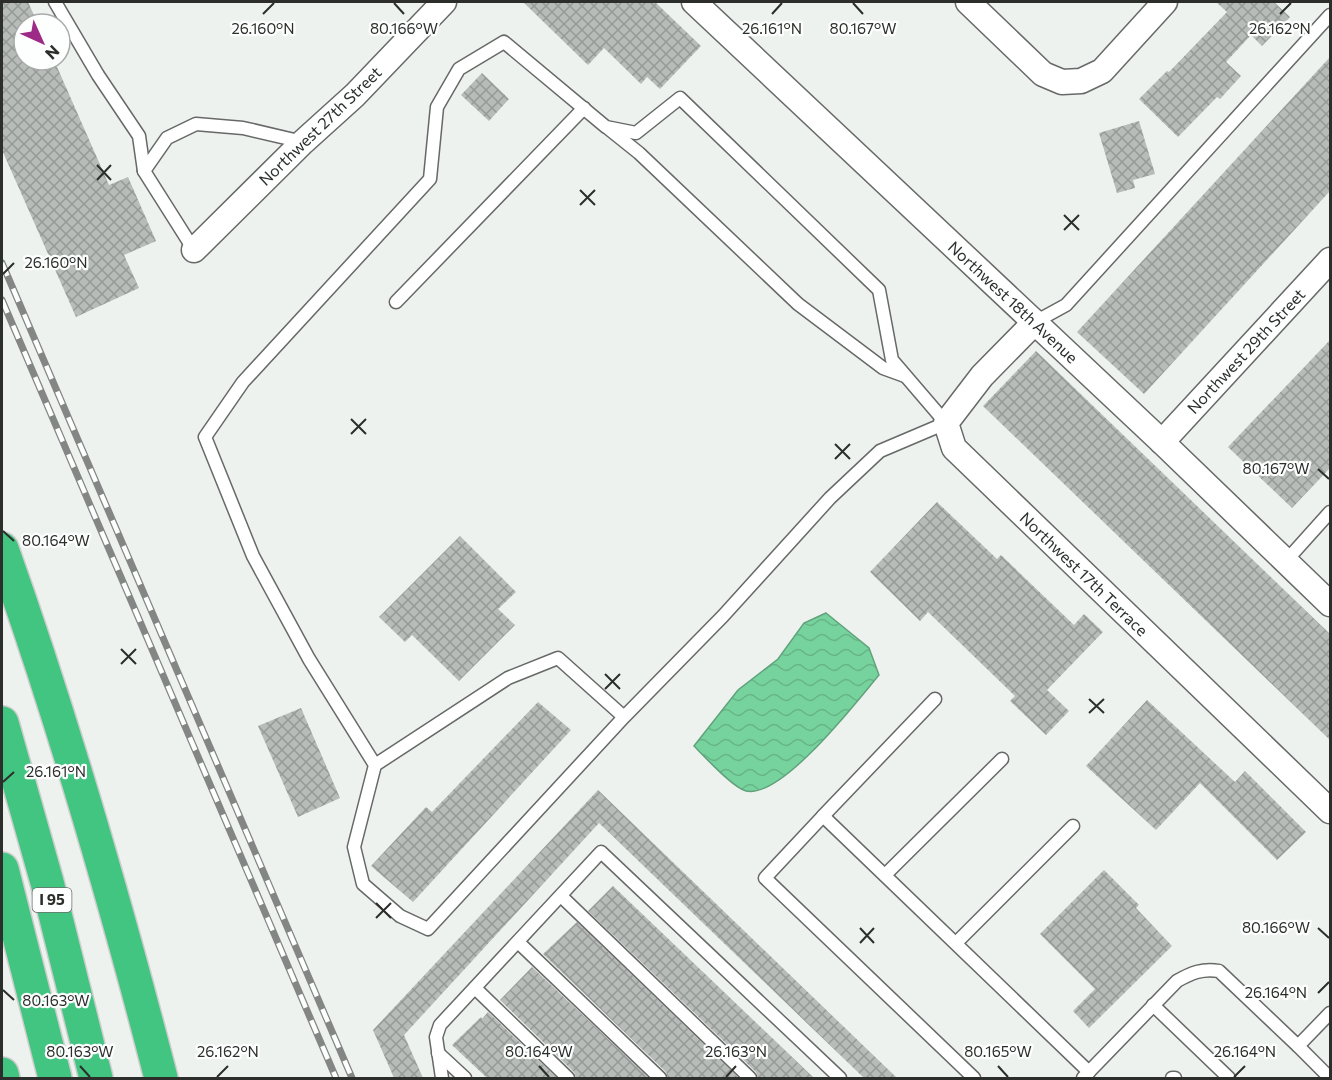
<svg xmlns="http://www.w3.org/2000/svg" width="1332" height="1080" font-family="Commissioner,sans-serif">
  <style>
    .water { fill: url(#water-waves); stroke: #60a27b; stroke-width: 1.5 }
    .building { fill: url(#building-cross-hatch) }
    .lines { fill: none; stroke-linecap: round; stroke-linejoin: round }
    .service-casing { stroke: #666967; stroke-width: 15 }
    .minor-casing { stroke: #666967; stroke-width: 27 }
    .motorway-casing { stroke: #cccdcc; stroke-width: 36 }
    .service { stroke: #fff; stroke-width: 12 }
    .minor { stroke: #fff; stroke-width: 24 }
    .motorway { stroke: #41c581; stroke-width: 33 }
    .rail-casing { stroke: #838684; stroke-width: 7 }
    .rail { stroke: #fdfffe; stroke-width: 4.5; stroke-dasharray: 14; stroke-linecap: butt }
    .ticks { fill: none; stroke: #2c2e2c; stroke-width: 2 }
    .labels { text-anchor: middle; stroke-width: 4.5; stroke-linejoin: round; paint-order: stroke }
    .shield { fill: #fdfffe; stroke: #6b6d6b; stroke-width: 1.5 }
    .shield-label { font-size: 15px; font-weight: bold; fill: #2c2e2c }
    .street-label { font-size: 16px; fill: #2c2e2c; stroke: #fdfffe }
    .ticks-label { font-size: 15px; text-anchor: middle; fill: #2c2e2c; stroke: #fdfffe; stroke-width: 4.5; stroke-linejoin: round; paint-order: stroke }
  </style>
  <defs>
    <pattern id="water-waves" width="16" height="10" patternUnits="userSpaceOnUse" patternTransform="scale(1.5)"><rect width="16" height="10" fill="#77d39d"/><path d="M0 5q4-4 8 0t8 0" fill="none" stroke="#67b587"/></pattern>
    <pattern id="building-cross-hatch" width="8" height="8" patternUnits="userSpaceOnUse" patternTransform="scale(1.5)"><rect width="8" height="8" fill="#b7bcb9"/><path d="M0 0l8 8M0 8l8-8" fill="none" stroke="#959997"/></pattern>
  </defs>
  <rect width="100%" height="100%" fill="#eef2ef"/>
  <path class="water" d="M826 613 869 648 879 675C857 701 782 799 746 791 733 788 705 757 694 746L738 690 778 659 804 623Z"/>
  <g class="building">
    <path d="M2 2H28L38 24H24V60H54L109 185 128 177 156 241 124 255 139 288 76 317 2 150Z"/>
    <path d="M523 2H655L701 46 660 89 647 77 641 84 604 48 588 65Z"/>
    <path d="M1216 2H1274L1290 17 1262 46 1251 35 1226 62 1241 76 1220 99 1217 97 1178 137 1139 99 1167 71 1169 72 1227 12Z"/>
    <path d="M1330 57V191L1144 394 1077 332Z"/>
    <path d="M482 73 509 99 489 121 461 95Z"/>
    <path d="M1139 121 1155 174 1133 180 1135 188 1117 193 1099 133Z"/>
    <path d="M1330 340V468L1292 508 1228 447Z"/>
    <path d="M1036 351 1330 634V740L983 406Z"/>
    <path d="M937 502 997 559 1001 555 1074 625 1084 614 1103 632 1047 690 1069 711 1046 735 1010 701 1015 696 928 612 920 621 870 572Z"/>
    <path d="M460 536 516 592 498 609 515 625 459 681 412 635 405 642 379 617Z"/>
    <path d="M1147 700 1235 782 1245 771 1306 832 1277 860 1200 783 1156 830 1086 766Z"/>
    <path d="M538 702 571 730 413 902 371 866 426 807 432 812Z"/>
    <path d="M301 708 340 798 298 817 258 726Z"/>
    <path d="M598 790 897 1078H864L599 823 404 1035 423 1078H394L373 1030Z"/>
    <path d="M1104 870 1139 905 1136 908 1172 946 1089 1028 1073 1011 1095 989 1040 934Z"/>
    <path d="M613 886 814 1078H758L756 1072 588 911Z"/>
    <path d="M577 922 739 1078H668L666 1072 543 954Z"/>
    <path d="M532 967 649 1078H576L574 1072 500 1000Z"/>
    <path d="M488 1012 557 1078H487L452 1045 481 1017 482 1019Z"/>
  </g>
  <g class="lines">
    <defs>
      <g id="service">
        <path d="M55 2 98 75 139 136 144 171"/>
        <path d="M609 129 639 153 798 304 883 368 905 376"/>
        <path d="M194 250 144 171 167 138 196 124 243 128 303 142"/>
        <path d="M396 302 584 108"/>
        <path d="M1035 322 1066 305 1330 15"/>
        <path d="M1286 561 1330 512"/>
        <path d="M375 765 309 659 253 556 205 437 243 382 430 179 437 107 459 69 504 42 606 127 636 133 680 98 879 290 892 360 946 423 880 451 830 498 723 616 624 717 428 929 400 916 363 884 354 847 375 765 508 678 558 658 624 717"/>
        <path d="M823 816 935 699"/>
        <path d="M885 875 1002 759"/>
        <path d="M561 896 750 1078"/>
        <path d="M518 942 660 1078"/>
        <path d="M956 943 1073 826"/>
        <path d="M475 988 568 1078"/>
        <path d="M1153 1005 1229 1078"/>
        <path d="M1330 1013 1298 1046 1330 1078"/>
        <path d="M438 1053 465 1078"/>
        <path d="M442 1078 436 1037 440 1025 601 852 840 1078"/>
        <path d="M974 1078 765 878 823 816 1089 1072"/>
        <path d="M1083 1078 1177 981C1191 973 1203 968 1219 971L1298 1046"/>
        <path d="M1172 1078H1175"/>
      </g>
      <g id="minor">
        <path d="M694 2 1162 442 1330 604"/>
        <path d="M968 2 1043 74 1062 82 1081 81 1102 71 1165 2"/>
        <path d="M194 250 303 142 355 95 444 2"/>
        <path d="M1035 322 982 376 946 423 954 448 1330 811"/>
        <path d="M1162 442 1330 260"/>
      </g>
      <g id="motorway">
        <path d="M2 549C64 723 115 900 161 1078"/>
        <path d="M2 723 47 882 96 1078"/>
        <path d="M2 869 55 1078"/>
        <path d="M2 1074 3 1078"/>
      </g>
    </defs>
    <use href="#service" class="service-casing"/>
    <use href="#minor" class="minor-casing"/>
    <use href="#motorway" class="motorway-casing"/>
    <use href="#service" class="service"/>
    <use href="#minor" class="minor"/>
    <use href="#motorway" class="motorway"/>
    <defs>
      <g id="rail">
        <path d="M2 263 352 1078"/>
        <path d="M2 300 336 1078"/>
      </g>
    </defs>
    <use href="#rail" class="rail-casing"/>
    <use href="#rail" class="rail"/>
  </g>
  <path class="ticks" d="M394 3 404 14M853 3 863 14M263 14 274 3M772 14 782 3M1280 14 1291 3M97 165 111 180M97 180 111 165M580 190 595 205M580 205 595 190M1064 215 1079 230M1064 230 1079 215M3 274 14 263M351 419 366 434M351 434 366 419M835 444 850 459M835 459 850 444M1318 469 1329 479M3 531 14 541M121 649 136 664M121 664 136 649M605 674 620 689M605 689 620 674M1089 699 1104 713M1089 713 1104 699M3 782 14 772M376 903 391 918M376 918 391 903M860 928 874 943M1318 928 1329 938M860 943 874 928M3 990 14 1000M1318 993 1329 982M80 1066 90 1077M539 1066 549 1077M998 1066 1008 1077M217 1077 228 1066M726 1077 736 1066M1234 1077 1245 1066"/>
  <g class="labels">
    <rect class="shield" x="32.5" y="888" width="39" height="24" rx="4.5"/>
    <g class="shield-label">
      <text x="52" y="905">I 95</text>
    </g>
    <g class="street-label">
      <text transform="translate(320 126) rotate(-44)" y="6">Northwest 27th Street</text>
      <text transform="translate(1013 302) rotate(43)" y="6">Northwest 18th Avenue</text>
      <text transform="translate(1246 351) rotate(-47)" y="6">Northwest 29th Street</text>
      <text transform="translate(1084 574) rotate(44)" y="6">Northwest 17th Terrace</text>
    </g>
  </g>
  <g class="ticks-label">
    <text x="263" y="34">26.160°N</text>
    <text x="404" y="34">80.166°W</text>
    <text x="772" y="34">26.161°N</text>
    <text x="863" y="34">80.167°W</text>
    <text x="1280" y="34">26.162°N</text>
    <text x="56" y="268">26.160°N</text>
    <text x="1276" y="474">80.167°W</text>
    <text x="56" y="546">80.164°W</text>
    <text x="56" y="777">26.161°N</text>
    <text x="1276" y="933">80.166°W</text>
    <text x="1276" y="998">26.164°N</text>
    <text x="56" y="1006">80.163°W</text>
    <text x="228" y="1057">26.162°N</text>
    <text x="736" y="1057">26.163°N</text>
    <text x="80" y="1057">80.163°W</text>
    <text x="539" y="1057">80.164°W</text>
    <text x="998" y="1057">80.165°W</text>
    <text x="1245" y="1057">26.164°N</text>
  </g>
  <rect width="1332" height="1080" fill="none" stroke="#2c2e2c" stroke-width="6"/>
  <g transform="translate(42 42) rotate(135)"><circle r="28" fill="#fdfffe" stroke="#a9abaa" stroke-width="1.5"/>
  <path d="M0-4.5L10 22L0 15L-10 22Z" fill="#9c2a86"/>
  <text y="-9" font-size="16" font-weight="bold" text-anchor="middle" fill="#2c2e2c">N</text>
  </g>
</svg>
